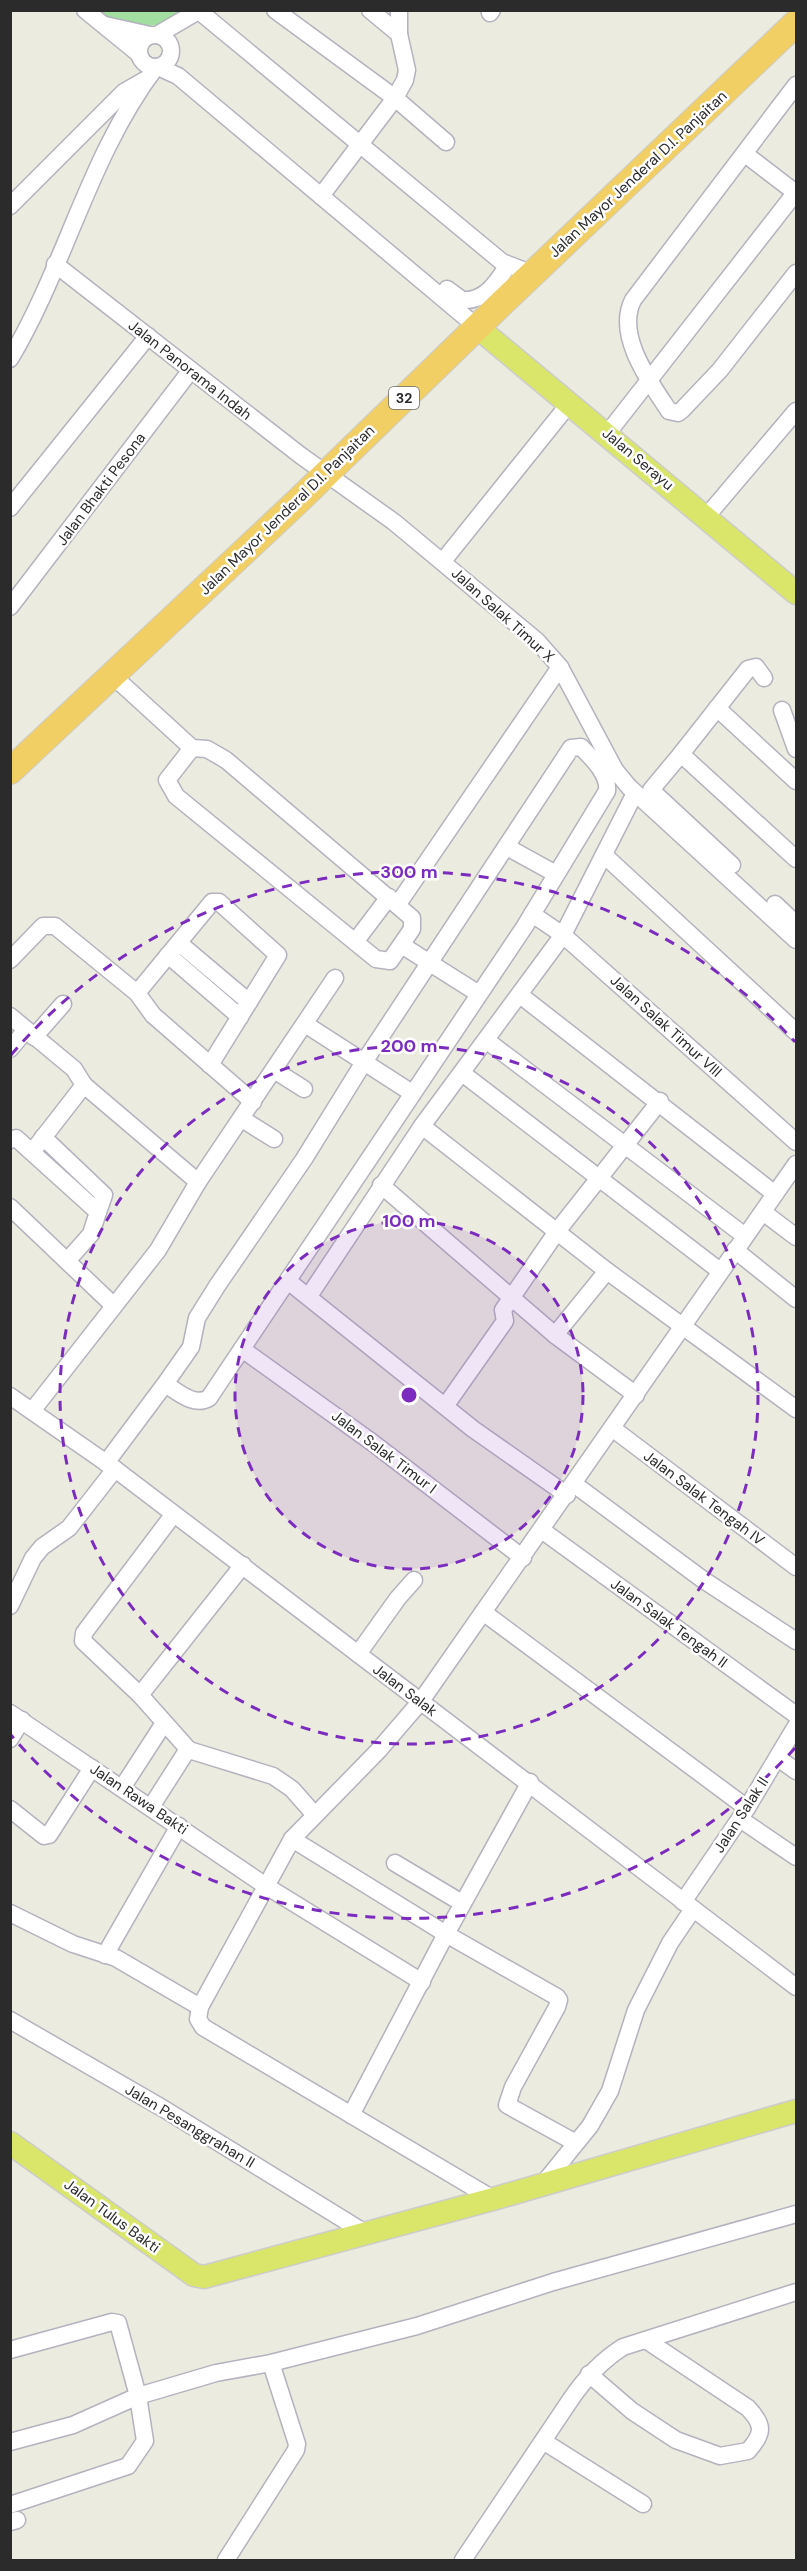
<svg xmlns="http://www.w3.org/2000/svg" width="807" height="2571" font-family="'DM Sans',sans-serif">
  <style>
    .green { fill: #a1dea0 }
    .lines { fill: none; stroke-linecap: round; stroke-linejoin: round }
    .minor-casing { stroke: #b4b2be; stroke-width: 19 }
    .major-casing { stroke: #ccc; stroke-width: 25 }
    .highway-casing { stroke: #ccc; stroke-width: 28 }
    .minor { stroke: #fff; stroke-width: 16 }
    .major { stroke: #dae66a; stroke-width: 22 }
    .highway { stroke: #f1cf64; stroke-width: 26 }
    .ring { fill: none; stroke: #7b2cbf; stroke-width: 3; stroke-dasharray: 10 8 }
    .labels { text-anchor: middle; stroke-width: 5; stroke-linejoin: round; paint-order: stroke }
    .shield { fill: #fff; stroke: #6b6b6b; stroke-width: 1.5 }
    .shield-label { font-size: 14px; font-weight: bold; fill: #2b2b2b }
    .street-label { font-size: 15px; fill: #2b2b2b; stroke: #fff }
    .centre { fill: #7b2cbf; stroke: #fff; stroke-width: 3 }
    .ring-label { font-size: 18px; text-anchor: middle; font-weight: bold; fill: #7b2cbf; stroke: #fff; stroke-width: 5; stroke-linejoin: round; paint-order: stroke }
  </style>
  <rect width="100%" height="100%" fill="#ecebdf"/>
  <path class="green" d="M180 10 186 15C157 30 116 31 90 11Z"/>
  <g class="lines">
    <defs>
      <g id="minor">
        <path d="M85 10 139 54"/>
        <path d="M275 10 395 98 446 142"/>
        <path d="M370 10 399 34"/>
        <path d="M199 11 502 262 533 274"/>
        <path d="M490 13 492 10"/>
        <path d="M105 25 150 35"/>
        <circle cx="155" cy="51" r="16"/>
        <path d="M157 35 200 10"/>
        <path d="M158 67 178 76 477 327"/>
        <path d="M796 85 633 300C615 335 650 382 669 411L678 413 682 410 720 370 796 273"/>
        <path d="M745 154 796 193"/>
        <path d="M321 196 395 98 405 80 407 70 399 34V10"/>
        <path d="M10 206 124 92 145 80"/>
        <path d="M55 264 300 455 394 522 537 641 560 667 615 770 629 787 796 940"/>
        <path d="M447 289 462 300C485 302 497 282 508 265"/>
        <path d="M10 359C66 265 89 155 156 67"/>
        <path d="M607 434 796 192"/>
        <path d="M10 508 148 336"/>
        <path d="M706 517 796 411"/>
        <path d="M443 561 569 404"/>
        <path d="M10 607 191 370"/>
        <path d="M112 675 192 748 167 780 176 796 376 959 390 961 412 929V918L226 760 207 749 192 748"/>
        <path d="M717 708 796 781"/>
        <path d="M782 710 796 749"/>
        <path d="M681 754 748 669 756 667 764 678"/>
        <path d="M507 847 556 874"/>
        <path d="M604 855 796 1032"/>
        <path d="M732 865 651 790 681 754 796 859"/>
        <path d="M398 904 560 667"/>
        <path d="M775 904 796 924"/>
        <path d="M532 914 563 935 796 1142"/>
        <path d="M355 942 389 897"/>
        <path d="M179 943 249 1002"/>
        <path d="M403 946 479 994"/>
        <path d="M168 955 240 1017"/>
        <path d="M10 960 43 926H55L137 993 153 1015 253 1102"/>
        <path d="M137 993 212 902H219L278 955 210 1065"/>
        <path d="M520 995 775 1194"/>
        <path d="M10 1016 74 1069 84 1085 32 1152"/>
        <path d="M305 1024 412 1093"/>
        <path d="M34 1037 63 1004"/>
        <path d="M486 1040 745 1236"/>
        <path d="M10 1049 26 1030"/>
        <path d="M274 1070 304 1089"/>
        <path d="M462 1073 720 1271"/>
        <path d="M84 1085 198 1182"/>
        <path d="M242 1119 274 1139"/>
        <path d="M422 1126 607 1271 796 1409"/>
        <path d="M43 1137 104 1195 98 1212"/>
        <path d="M10 1140 16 1138 98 1212 91 1234 67 1261"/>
        <path d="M381 1185 555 1335 636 1395"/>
        <path d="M10 1207 113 1305"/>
        <path d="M763 1212 796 1237"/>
        <path d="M735 1250 796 1299"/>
        <path d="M288 1281 473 1429 567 1495"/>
        <path d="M309 1296 422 1126 563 935 635 793"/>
        <path d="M555 1335 607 1271"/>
        <path d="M242 1349 373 1443 523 1558"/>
        <path d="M10 1396 115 1469 796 1987"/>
        <path d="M446 1405 505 1321 503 1310 558 1230 660 1101"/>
        <path d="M32 1411 158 1250 198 1182 335 978"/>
        <path d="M612 1428 796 1567"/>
        <path d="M106 1463 165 1384C178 1392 194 1407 209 1398L525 926 607 791C609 774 592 758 581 747L571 748 364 1062 304 1159 217 1286 197 1318 191 1347 165 1384"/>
        <path d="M574 1484 702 1579 796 1641"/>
        <path d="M173 1515 84 1633 83 1641 140 1695 189 1750 273 1776 292 1789 314 1814"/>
        <path d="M543 1531 796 1715"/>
        <path d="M10 1606 33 1558 42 1547 69 1528 115 1469"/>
        <path d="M483 1612 747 1808"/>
        <path d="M358 1654 398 1598 414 1580"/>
        <path d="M140 1695 243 1565"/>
        <path d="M10 1713 266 1886 422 1982"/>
        <path d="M10 1739 22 1720"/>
        <path d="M778 1758 796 1771"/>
        <path d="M122 1788 164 1723"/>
        <path d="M151 1807 188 1749"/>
        <path d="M10 1809 44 1836 49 1835 92 1768"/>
        <path d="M740 1819 796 1857"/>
        <path d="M292 1839 446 1934 557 1997 559 2000 557 2007 513 2087 507 2105 576 2143"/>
        <path d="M395 1863 462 1903"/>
        <path d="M683 1902 747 1808 796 1726"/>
        <path d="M10 1913 73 1944 116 1958 200 2007"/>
        <path d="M105 1955 179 1826"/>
        <path d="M10 2020 164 2109 367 2234"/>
        <path d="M351 2115 446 1934 530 1782"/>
        <path d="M543 2184 590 2126 610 2091 636 2010 670 1943 693 1909"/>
        <path d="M493 2199 203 2027 198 2019 200 2007 292 1839 378 1751 421 1701 796 1164"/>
        <path d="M10 2350 112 2322 118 2323 138 2396 145 2441 128 2466 10 2505"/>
        <path d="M589 2374 632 2411 676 2440 720 2456 748 2451C764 2433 764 2425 748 2408L646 2340"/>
        <path d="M543 2441 643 2504"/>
        <path d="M10 2442 73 2425 138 2396 216 2373 271 2363 417 2326 553 2282 796 2214"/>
        <path d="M10 2522 17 2520"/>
        <path d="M226 2560 296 2450 297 2444 271 2363"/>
        <path d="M463 2560 571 2399C586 2377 601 2361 623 2347L796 2292"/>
      </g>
      <g id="major">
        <path d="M477 327 796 593"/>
        <path d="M10 2143 194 2275 204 2277 493 2199 796 2111"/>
      </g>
      <path id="highway" d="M10 771 299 500 502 303 796 23"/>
    </defs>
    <use href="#minor" class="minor-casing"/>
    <use href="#major" class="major-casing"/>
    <use href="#highway" class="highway-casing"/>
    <use href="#minor" class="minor"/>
    <use href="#major" class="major"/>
    <use href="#highway" class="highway"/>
  </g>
  <circle cx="409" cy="1395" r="174" fill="#7b2cbf" fill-opacity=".12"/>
  <g class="ring">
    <circle cx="409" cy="1395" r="174"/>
    <circle cx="409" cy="1395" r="349"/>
    <path d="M795 1748A523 523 0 0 1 11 1735M11 1055A523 523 0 0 1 795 1042"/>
  </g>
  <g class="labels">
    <rect class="shield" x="389" y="387" width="30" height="22" rx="4.5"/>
    <g class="shield-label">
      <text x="404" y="403">32</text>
    </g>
    <g class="street-label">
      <text transform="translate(638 174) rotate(-43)" y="5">Jalan Mayor Jenderal D.I. Panjaitan</text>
      <text transform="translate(190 370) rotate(38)" y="5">Jalan Panorama Indah</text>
      <text transform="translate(638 459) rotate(40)" y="5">Jalan Serayu</text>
      <text transform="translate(101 489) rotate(-53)" y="5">Jalan Bhakti Pesona</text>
      <text transform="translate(287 510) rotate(-44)" y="5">Jalan Mayor Jenderal D.I. Panjaitan</text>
      <text transform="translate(503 615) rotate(42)" y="5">Jalan Salak Timur X</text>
      <text transform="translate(666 1026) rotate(42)" y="5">Jalan Salak Timur VIII</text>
      <text transform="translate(384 1452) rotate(37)" y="5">Jalan Salak Timur I</text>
      <text transform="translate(704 1498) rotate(37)" y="5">Jalan Salak Tengah IV</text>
      <text transform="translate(669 1623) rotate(36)" y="5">Jalan Salak Tengah II</text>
      <text transform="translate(405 1690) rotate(37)" y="5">Jalan Salak</text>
      <text transform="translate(139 1799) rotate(34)" y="5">Jalan Rawa Bakti</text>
      <text transform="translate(741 1815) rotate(-57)" y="5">Jalan Salak II</text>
      <text transform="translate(190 2126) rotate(31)" y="5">Jalan Pesanggrahan II</text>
      <text transform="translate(112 2216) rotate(36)" y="5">Jalan Tulus Bakti</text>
    </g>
  </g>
  <circle cx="409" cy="1395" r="9" class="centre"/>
  <g class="ring-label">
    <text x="409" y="878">300 m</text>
    <text x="409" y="1052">200 m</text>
    <text x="409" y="1227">100 m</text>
  </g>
  <rect width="807" height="2571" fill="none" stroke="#2b2b2b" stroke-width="24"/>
</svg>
